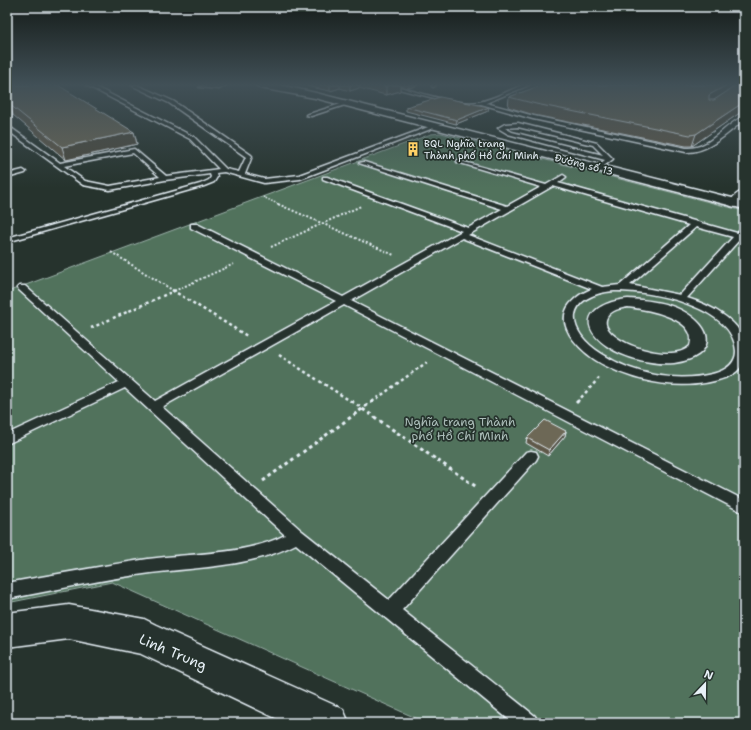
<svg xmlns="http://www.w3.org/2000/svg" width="751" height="730" font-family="'Shantell Sans',sans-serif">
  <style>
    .green { fill: #51725c; stroke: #9cb2aa }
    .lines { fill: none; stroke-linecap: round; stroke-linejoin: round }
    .service-casing { stroke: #e8f1f8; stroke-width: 3 }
    .pedestrian-casing { stroke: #e8f1f8; stroke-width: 3 }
    .minor-casing { stroke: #e8f1f8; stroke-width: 3 }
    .tertiary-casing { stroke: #e8f1f8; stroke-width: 3 }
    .path-far3 { stroke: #e8f1f8; stroke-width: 1.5; stroke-dasharray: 1.5 1.5; stroke-linecap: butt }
    .path-far2 { stroke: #e8f1f8; stroke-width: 2; stroke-dasharray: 2 2; stroke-linecap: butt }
    .path-far1 { stroke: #e8f1f8; stroke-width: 2.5; stroke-dasharray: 3 3; stroke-linecap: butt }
    .path { stroke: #e8f1f8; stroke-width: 3; stroke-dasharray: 3.5 3.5; stroke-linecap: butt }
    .service { fill: #26332d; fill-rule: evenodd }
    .pedestrian { fill: #26332d; fill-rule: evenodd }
    .minor { fill: #26332d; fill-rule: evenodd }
    .tertiary { fill: #26332d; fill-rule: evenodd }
    .wall { fill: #5e594a; stroke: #e8f1f8 }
    .shaded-wall { fill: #4c483c; stroke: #e8f1f8 }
    .building { fill: #6d6756; stroke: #e8f1f8 }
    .labels { text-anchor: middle; stroke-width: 3.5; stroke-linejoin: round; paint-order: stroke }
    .far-poi-label { font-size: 10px; fill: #e8f1f8; stroke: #26332d; text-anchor: start }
    .far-street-label { font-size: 10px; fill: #e8f1f8; stroke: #26332d }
    .park-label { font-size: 12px; fill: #acbeba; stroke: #26332d }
    .near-street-label { font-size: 14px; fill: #e8f1f8; stroke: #26332d }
  </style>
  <rect width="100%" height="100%" fill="#26332d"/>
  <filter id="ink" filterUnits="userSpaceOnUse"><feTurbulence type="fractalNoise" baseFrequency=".025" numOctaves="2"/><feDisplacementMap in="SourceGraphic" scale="8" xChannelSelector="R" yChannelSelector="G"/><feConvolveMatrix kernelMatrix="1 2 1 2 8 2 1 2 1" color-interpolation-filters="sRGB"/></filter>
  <g filter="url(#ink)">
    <path class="green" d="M441 133 744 211V723H427L112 582 7 603V292L431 134Z"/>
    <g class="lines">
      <defs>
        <g id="service">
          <path d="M86 85H92L194 137 226 169 239 172 246 157 169 103 131 85H137L173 101 251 155 252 156 245 174 264 179 299 175 431 126 436 127 300 179 264 183 224 172 216 173 217 177 214 182 204 186 7 242V238L200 184 209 180 211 177 210 174 165 180 110 190 83 185 7 130V125L60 163 134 149 166 176 219 169 190 139ZM133 153 160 177 110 186 85 181 64 166Z"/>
          <path d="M220 85H226L219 89 199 87Z"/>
          <path d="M383 85H392C415 91 456 106 479 102 493 99 509 91 522 85H529L486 103 534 116 686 148C709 150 724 125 744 116V120C728 133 708 153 686 152L533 119 481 104 469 105 454 103Z"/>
          <path d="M431 85H436L433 87Z"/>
          <path d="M344 103 348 104 311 116 306 115Z"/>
          <path d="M518 123 597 143 613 159 600 169H596V167L605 160 508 134 498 128 505 124ZM518 127 593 145 603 155 512 132 505 128Z"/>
          <path d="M457 160 546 185 563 175 566 177 558 183 737 233 744 228V240L740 239 687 298C707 304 741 320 744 343 745 347 744 351 744 355 744 366 737 373 727 377 688 392 640 384 604 365 585 355 552 327 570 304 576 297 583 292 592 289L462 238 351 301 744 500V513L344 305 162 407 302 531 389 600 526 452 531 451 536 452 538 456 536 460 402 610 535 716 538 723H513L296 544C252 567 199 567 151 573 103 579 55 590 7 599V583C54 575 101 566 148 559 191 553 247 555 285 535L125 388 7 444V434L119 382 19 290 17 288 19 286H25L155 401 336 301 191 228V224H197L343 297 462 231 323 179V177H327L468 228 502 209 359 163 364 162 507 206 541 187 457 162ZM553 186 689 225 620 285 602 287 468 235ZM696 227 733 237 680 295 630 285ZM614 291C649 290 734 306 736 351 736 365 724 371 712 374 675 383 633 374 602 354 563 330 565 295 614 291Z"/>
          <path d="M23 170 26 172 25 173 7 178V174Z"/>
        </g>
        <path id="pedestrian" d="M628 299C646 300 665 302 681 310 716 328 717 357 674 363 653 365 624 358 607 346 572 321 596 302 628 299ZM628 307C645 309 700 318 690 346 675 361 634 349 619 339 597 325 604 310 628 307Z"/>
        <path id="minor" d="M744 191V203C740 207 737 207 731 206L729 203C733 197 737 192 744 191Z"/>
        <g id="tertiary">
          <path d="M256 85H280L316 93 744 201V209L315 98 260 88Z"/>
          <path d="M69 605 144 619 156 625 343 709 349 723H286L141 654 69 639 7 647V613Z"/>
        </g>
      </defs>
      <use href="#service" class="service-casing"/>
      <use href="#pedestrian" class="pedestrian-casing"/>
      <use href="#minor" class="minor-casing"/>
      <use href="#tertiary" class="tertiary-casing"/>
      <path class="path-far3" d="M263 197 280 205"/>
      <g class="path-far2">
        <path d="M278 204 394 255"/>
        <path d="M271 247 361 206"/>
        <path d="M111 252 174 291"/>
        <path d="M174 291 234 264"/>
      </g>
      <g class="path-far1">
        <path d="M172 290 247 336"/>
        <path d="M91 328 176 290"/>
        <path d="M279 355 352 402"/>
        <path d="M372 402 427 362"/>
        <path d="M577 402 600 377"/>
      </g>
      <g class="path">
        <path d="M351 401 478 488"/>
        <path d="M576 403 578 401"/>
        <path d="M263 481 373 401"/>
      </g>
      <use href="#service" class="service"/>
      <use href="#pedestrian" class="pedestrian"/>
      <use href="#minor" class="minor"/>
      <use href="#tertiary" class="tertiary"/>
    </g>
    <g class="wall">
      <path d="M7 85 134 132 137 144 66 160 13 115 7 116Z"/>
      <path d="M301 85H418L409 88 400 86V91L386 95 359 88 350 91 340 88 330 91Z"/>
      <path d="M542 85H733L732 89 737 86 735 85H744V110L692 146H686L534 115 508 107 509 97Z"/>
      <path d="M406 107 488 111 456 124 406 111Z"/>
      <path d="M566 431 565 436 548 456 526 443 527 438Z"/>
    </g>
    <g class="shaded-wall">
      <path d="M330 85H340V88L330 91Z"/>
      <path d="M350 85H359V88L350 91Z"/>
      <path d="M391 85H400V91L386 95V87Z"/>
      <path d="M409 85H418L409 88Z"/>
      <path d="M727 85H733L731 90 705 106 709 95Z"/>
      <path d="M744 102V110L692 146 696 134Z"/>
      <path d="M7 104H9L13 115 7 116Z"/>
      <path d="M489 107 488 111 456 124 457 120Z"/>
      <path d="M134 132 137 144 66 160 62 147Z"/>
      <path d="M566 431 565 436 548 456 549 450Z"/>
    </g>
    <g class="building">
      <path d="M7 85H58L134 132 62 147 9 104H7Z"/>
      <path d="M380 85H391L386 87Z"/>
      <path d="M542 85H727L709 95V100H714L737 85H744V102L696 134 690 135 536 104 509 97Z"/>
      <path d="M440 97 489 107 457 120 406 107Z"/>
      <path d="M545 420 566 431 549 450 527 438Z"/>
    </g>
  </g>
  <linearGradient id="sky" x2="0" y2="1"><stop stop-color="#151c19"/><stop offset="0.45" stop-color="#415057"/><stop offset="1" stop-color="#415057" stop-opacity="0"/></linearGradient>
  <rect width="751" height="188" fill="url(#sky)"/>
  <defs>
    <symbol id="building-bare" viewBox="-9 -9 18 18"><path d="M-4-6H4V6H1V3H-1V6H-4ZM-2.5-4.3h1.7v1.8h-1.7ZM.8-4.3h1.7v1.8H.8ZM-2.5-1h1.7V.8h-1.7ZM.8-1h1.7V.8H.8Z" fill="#ffd166" stroke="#26332d" stroke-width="2.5" paint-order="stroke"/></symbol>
  </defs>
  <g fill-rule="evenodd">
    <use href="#building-bare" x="403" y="139" width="20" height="20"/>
  </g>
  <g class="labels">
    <g class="far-poi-label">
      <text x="424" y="147">BQL Nghĩa trang<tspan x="424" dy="12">Thành phố Hồ Chí Minh</tspan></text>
    </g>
    <g class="far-street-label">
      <text transform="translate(584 164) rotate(14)" y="4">Đường số 13</text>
    </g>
    <g class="park-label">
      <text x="460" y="426">Nghĩa trang Thành<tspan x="460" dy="14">phố Hồ Chí Minh</tspan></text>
    </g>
    <g class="near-street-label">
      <text transform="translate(173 652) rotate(23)" y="5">Linh Trung</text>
    </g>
  </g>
  <rect width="751" height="730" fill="none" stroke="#26332d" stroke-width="24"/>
  <rect x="12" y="12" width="727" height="706" fill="none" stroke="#e8f1f8" stroke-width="1.5" filter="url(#ink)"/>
  <g transform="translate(705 684) rotate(22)" stroke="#26332d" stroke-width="3" paint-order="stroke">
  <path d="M0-3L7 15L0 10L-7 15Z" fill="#e8f1f8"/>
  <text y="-6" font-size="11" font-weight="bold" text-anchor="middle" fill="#e8f1f8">N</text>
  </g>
</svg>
